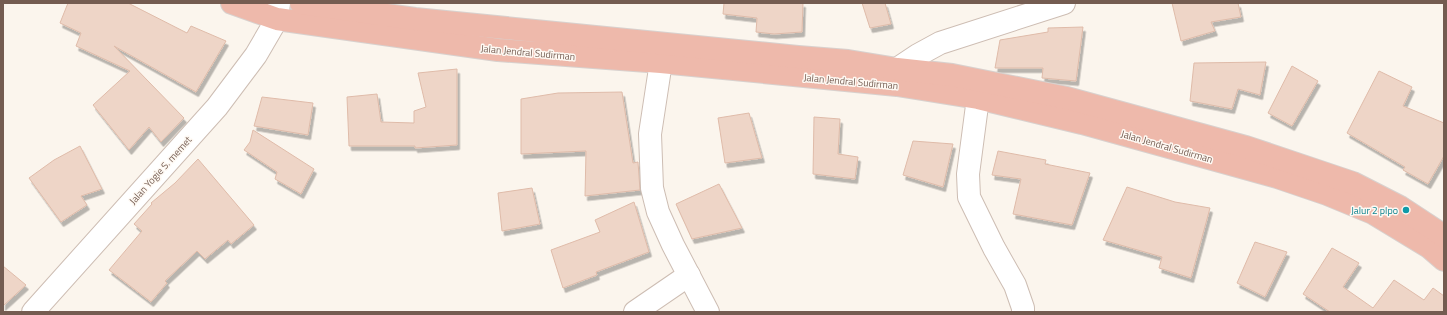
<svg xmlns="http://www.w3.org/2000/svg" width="1447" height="315" font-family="'Titillium Web',sans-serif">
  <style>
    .building { fill: #eed5c7; stroke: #dfbba9; filter: url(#shadow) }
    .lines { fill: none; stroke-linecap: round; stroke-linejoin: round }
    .minor-casing { stroke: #cdbdb3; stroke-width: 24 }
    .highway-casing { stroke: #d8d1ce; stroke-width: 24 }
    .minor { stroke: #fff; stroke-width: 22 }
    .highway { stroke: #eeb9ab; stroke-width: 22 }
    .culture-dot { fill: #0f9aa8; stroke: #fef9f3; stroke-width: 1.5 }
    .labels { text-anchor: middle; stroke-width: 3; stroke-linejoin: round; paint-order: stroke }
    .street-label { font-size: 10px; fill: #745c51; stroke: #fef9f3 }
    .culture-label { font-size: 10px; fill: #0d838f; stroke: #fef9f3; text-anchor: end }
  </style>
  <defs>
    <filter id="shadow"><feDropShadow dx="2.5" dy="4.5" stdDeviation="0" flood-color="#0004"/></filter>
  </defs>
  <rect width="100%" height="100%" fill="#fbf5ed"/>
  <g class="building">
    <path d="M68 3H128L187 33 191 26 226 41 196 92 114 46 184 118 161 142 149 127 129 150 93 105 130 71 76 46 81 33 60 23Z"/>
    <path d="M724 3H803L802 32 774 34 756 32 757 18 723 14Z"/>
    <path d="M862 3H885L891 24 870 28Z"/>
    <path d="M1172 3H1238L1241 17 1211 22 1215 31 1181 41Z"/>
    <path d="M1083 27 1076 81 1042 78 1043 68H995L1000 40 1048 32V28Z"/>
    <path d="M1266 62 1260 95 1238 89 1232 109 1190 101 1194 63Z"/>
    <path d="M1292 66 1318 81 1292 126 1268 113Z"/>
    <path d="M457 69V145L415 148V146H349L347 97 377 94 381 122 414 123V111L426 107 418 73Z"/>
    <path d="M1379 71 1412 87 1403 106 1444 123V156L1428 184 1403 170 1405 167 1347 133Z"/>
    <path d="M622 92 633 163 638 162 640 190 585 196 586 151 521 154V99L558 93Z"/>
    <path d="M262 97 313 103 308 135 254 126Z"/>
    <path d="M749 113 762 158 725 163 718 118Z"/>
    <path d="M814 117 840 119 838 154 858 157 855 179 813 174Z"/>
    <path d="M253 130 314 169 301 194 275 179 277 172 244 150 250 142Z"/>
    <path d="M913 141 953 144 943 187 903 175Z"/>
    <path d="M80 146 102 189 81 196 87 205 61 222 29 178 54 160Z"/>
    <path d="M998 151 1046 160 1045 164 1090 173 1072 225 1013 214 1021 179 992 175Z"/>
    <path d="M198 159 254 225 231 244 228 240 205 259 197 251 165 281 167 283 151 302 109 270 142 231 134 224 152 204 151 203 175 183Z"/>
    <path d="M719 184 742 228 692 239 676 204Z"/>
    <path d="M1127 187 1175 202 1210 208 1191 278 1159 268 1162 257 1103 240Z"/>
    <path d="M532 188 540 224 502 231 498 193Z"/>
    <path d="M634 202 649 252 596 272 597 275 563 288 551 250 600 232 595 220Z"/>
    <path d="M1255 242 1287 252 1265 297 1237 283Z"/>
    <path d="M1332 248 1359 263 1343 287 1373 308 1394 280 1424 300 1433 288 1444 296V312H1330L1303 294Z"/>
    <path d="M3 266 26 285 3 306Z"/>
  </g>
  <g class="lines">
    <defs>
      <g id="minor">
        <path d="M661 62 650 134 652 188 658 212 673 245 708 312"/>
        <path d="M897 81V69L918 55 940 43 1064 3"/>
        <path d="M978 98 968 174 969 197 994 248 1015 285 1023 308V312"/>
        <path d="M33 312 217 107 256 55 277 19 279 3"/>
        <path d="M635 312 689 275"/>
      </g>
      <g id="highway">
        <path d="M232 3 277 19 498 50 661 62 897 85 978 98 1082 123 1277 177 1327 194 1373 213 1429 247 1444 260"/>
        <path d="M301 3 415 19 798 57 848 61 897 69 952 75 1067 98 1246 147 1353 183 1400 207 1444 236"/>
      </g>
    </defs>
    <use href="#minor" class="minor-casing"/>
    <use href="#highway" class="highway-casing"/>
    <use href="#minor" class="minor"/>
    <use href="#highway" class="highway"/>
  </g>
  <circle class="culture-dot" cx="1406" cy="210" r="4"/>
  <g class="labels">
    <g class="street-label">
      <text transform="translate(528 52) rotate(5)" y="4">Jalan Jendral Sudirman</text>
      <text transform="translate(851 81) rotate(5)" y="4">Jalan Jendral Sudirman</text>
      <text transform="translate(1167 146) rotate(16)" y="4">Jalan Jendral Sudirman</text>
      <text transform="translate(160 170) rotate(-48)" y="4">Jalan Yogie S. memet</text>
    </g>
    <g class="culture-label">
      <text x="1398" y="214">Jalur 2 plpo</text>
    </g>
  </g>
  <rect width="1447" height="315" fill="none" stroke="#745c51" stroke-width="8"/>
</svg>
